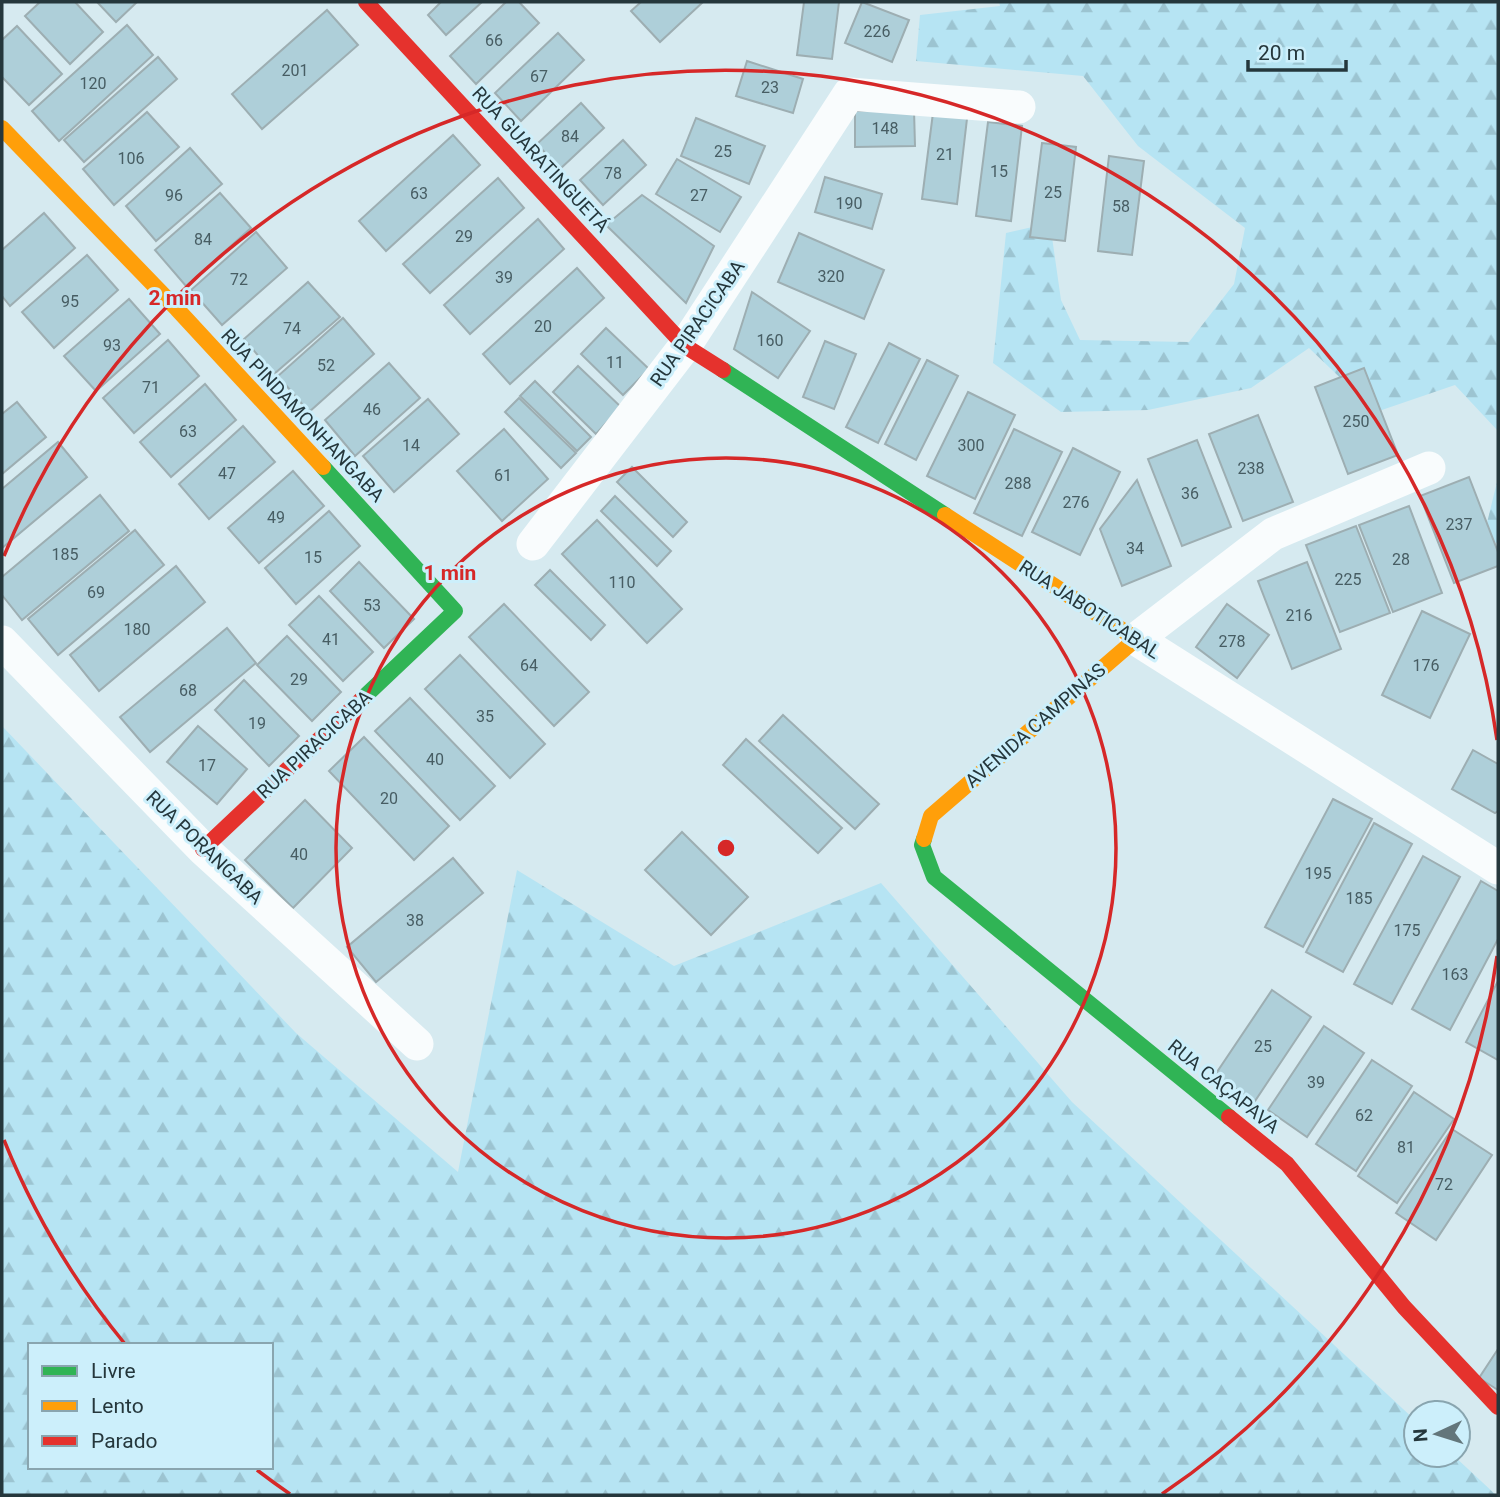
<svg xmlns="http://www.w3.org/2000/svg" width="1500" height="1497" font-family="Roboto,sans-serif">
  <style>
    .forest { fill: url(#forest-firs); fill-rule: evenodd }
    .building { fill: #aecfd9; stroke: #9daeb2; stroke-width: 2 }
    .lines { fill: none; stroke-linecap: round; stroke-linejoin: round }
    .street { stroke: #f9fcfd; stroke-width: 33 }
    .fast { stroke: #30b455; stroke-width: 16 }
    .slow { stroke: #ff9f0a; stroke-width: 16 }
    .jam { stroke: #e5322d; stroke-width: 16 }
    .ring { fill: none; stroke: #d62828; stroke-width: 3.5 }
    .labels { text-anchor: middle; stroke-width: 6; stroke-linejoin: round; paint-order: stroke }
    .number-label { font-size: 16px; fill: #475d63 }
    .street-label { font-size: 19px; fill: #25373c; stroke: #cceffb }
    .centre { fill: #d62828; stroke: #cceffb; stroke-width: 3.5 }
    .ring-label { font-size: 21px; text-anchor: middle; font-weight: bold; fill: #d62828; stroke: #cceffb; stroke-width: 6; stroke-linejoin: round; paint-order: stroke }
  </style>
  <defs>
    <pattern id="forest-firs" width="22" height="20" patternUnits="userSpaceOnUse" patternTransform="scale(1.75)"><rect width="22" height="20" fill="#b6e4f3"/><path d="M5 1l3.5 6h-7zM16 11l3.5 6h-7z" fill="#9cc4d1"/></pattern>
  </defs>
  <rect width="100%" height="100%" fill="#d6eaf0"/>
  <g class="forest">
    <path d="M999 2H1498V431L1455 385 1376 412 1309 348 1251 388 1148 410 1061 412 993 363 1006 233 1050 223 1061 300 1080 340 1189 342 1234 284 1245 228 1138 146 1083 76 916 61 920 15 1000 6Z"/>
    <path d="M1498 478V544L1484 535Z"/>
    <path d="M2 726 296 1033 458 1172 517 870 674 966 881 883 1072 1102 1416 1421V1455H1453L1496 1495H2ZM30 1345H271V1467H30Z"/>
  </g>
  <g class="building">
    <path d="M40 2H75L103 32 70 64 25 16Z"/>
    <path d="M97 2H137L116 22Z"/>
    <path d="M441 2H482L446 35 428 15Z"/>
    <path d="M506 2H519L539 23 476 84 450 56Z"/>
    <path d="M641 2H703L660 42 631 11Z"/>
    <path d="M804 2H839L832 59 797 55Z"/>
    <path d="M862 2 909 20 892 62 845 43Z"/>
    <path d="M327 10 358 45 262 129 232 94Z"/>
    <path d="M127 25 153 55 59 141 32 111Z"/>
    <path d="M17 26 62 74 29 105 2 77V40Z"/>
    <path d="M558 33 584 60 521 121 495 93Z"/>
    <path d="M158 57 177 79 84 162 64 140Z"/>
    <path d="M747 61 803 79 793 113 736 96Z"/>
    <path d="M581 103 604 128 560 169 537 144Z"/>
    <path d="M934 105 968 110 957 204 922 199Z"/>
    <path d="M914 110 915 146 855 147V111Z"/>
    <path d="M147 112 179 147 114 205 83 169Z"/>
    <path d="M696 118 765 146 749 184 681 156Z"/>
    <path d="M988 122 1022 126 1011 221 976 216Z"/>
    <path d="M453 135 480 165 386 251 359 221Z"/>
    <path d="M623 140 646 165 603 205 580 180Z"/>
    <path d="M1042 143 1076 147 1065 241 1030 237Z"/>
    <path d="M190 148 222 184 156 241 126 206Z"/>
    <path d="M1109 156 1144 161 1132 255 1098 251Z"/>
    <path d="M677 159 741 197 720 232 656 194Z"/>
    <path d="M825 177 882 194 872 229 815 212Z"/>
    <path d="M498 178 524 208 430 293 403 264Z"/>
    <path d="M220 193 251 228 186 286 155 250Z"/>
    <path d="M642 195 714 246 686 303 606 225Z"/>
    <path d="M44 213 75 248 10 306 2 296V250Z"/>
    <path d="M538 219 564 249 470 334 444 305Z"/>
    <path d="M256 232 287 268 222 325 191 290Z"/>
    <path d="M799 233 884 270 864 319 778 282Z"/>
    <path d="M87 255 118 290 54 348 22 312Z"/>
    <path d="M577 268 604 298 510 384 483 354Z"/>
    <path d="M308 282 340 317 274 374 244 339Z"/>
    <path d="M752 292 810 331 778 378 734 349Z"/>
    <path d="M129 299 160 334 96 391 64 356Z"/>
    <path d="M343 318 374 354 309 412 278 376Z"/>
    <path d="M606 328 649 369 623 395 581 354Z"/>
    <path d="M168 340 199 376 134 433 103 398Z"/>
    <path d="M825 341 856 354 834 409 803 397Z"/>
    <path d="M889 343 920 359 878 443 846 427Z"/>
    <path d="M927 360 958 376 916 460 885 444Z"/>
    <path d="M389 363 420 398 355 456 325 420Z"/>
    <path d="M578 366 621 407 596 434 553 392Z"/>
    <path d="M1364 368 1398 455 1348 474 1315 387Z"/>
    <path d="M535 381 591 437 577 451 520 396Z"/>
    <path d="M205 384 236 420 171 477 140 442Z"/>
    <path d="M968 392 1015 415 975 499 927 476Z"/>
    <path d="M519 398 576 453 561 468 505 412Z"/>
    <path d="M428 399 459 434 394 492 363 456Z"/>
    <path d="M17 402 46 437 2 474V414Z"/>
    <path d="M1258 415 1293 502 1243 521 1209 434Z"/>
    <path d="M243 426 275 462 209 519 179 484Z"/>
    <path d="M504 429 548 479 502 521 457 471Z"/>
    <path d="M1014 429 1062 452 1022 536 974 513Z"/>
    <path d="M1197 440 1231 527 1182 546 1148 459Z"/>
    <path d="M58 442 87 477 2 548V489Z"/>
    <path d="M1073 448 1120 472 1080 555 1032 532Z"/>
    <path d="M632 467 687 522 673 537 617 482Z"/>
    <path d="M293 471 324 506 259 563 228 528Z"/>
    <path d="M1469 477 1498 552V566L1454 583 1420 496Z"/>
    <path d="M1137 480 1171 566 1122 586 1100 529Z"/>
    <path d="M100 495 129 531 22 620 2 595V577Z"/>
    <path d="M615 496 671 551 657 566 601 511Z"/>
    <path d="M1409 506 1442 593 1393 612 1359 525Z"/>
    <path d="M329 511 360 546 296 604 265 568Z"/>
    <path d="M597 520 682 609 647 643 562 554Z"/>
    <path d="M1356 526 1390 613 1340 632 1306 545Z"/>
    <path d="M135 530 164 565 58 655 28 619Z"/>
    <path d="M359 562 414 619 384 648 330 591Z"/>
    <path d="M1307 562 1341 649 1292 669 1258 581Z"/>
    <path d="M176 566 205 602 99 691 70 655Z"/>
    <path d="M550 570 605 625 591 640 535 585Z"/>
    <path d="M319 596 373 652 343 681 289 625Z"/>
    <path d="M504 604 589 692 554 726 469 637Z"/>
    <path d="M1227 604 1269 635 1237 678 1196 647Z"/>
    <path d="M1422 611 1470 634 1430 718 1382 695Z"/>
    <path d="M227 628 256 663 150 752 120 717Z"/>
    <path d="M287 636 341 692 312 721 257 665Z"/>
    <path d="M460 655 545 744 510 778 425 689Z"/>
    <path d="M244 680 299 736 269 766 215 710Z"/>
    <path d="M410 698 495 786 460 820 375 731Z"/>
    <path d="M783 715 879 804 855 829 759 741Z"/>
    <path d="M198 726 247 769 217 804 167 762Z"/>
    <path d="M364 737 449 826 414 860 329 771Z"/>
    <path d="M746 739 842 828 818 853 723 765Z"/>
    <path d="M1473 750 1498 764V811L1495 813 1452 789Z"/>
    <path d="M1333 799 1372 819 1303 947 1265 927Z"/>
    <path d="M305 800 352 848 293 908 245 860Z"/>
    <path d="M1374 823 1412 844 1343 972 1306 952Z"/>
    <path d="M682 832 748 897 711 935 645 870Z"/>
    <path d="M1423 856 1460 877 1392 1004 1354 984Z"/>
    <path d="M453 858 483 893 376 982 347 947Z"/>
    <path d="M1481 881 1498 891V939L1450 1030 1412 1009Z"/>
    <path d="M1498 981V1060L1466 1042Z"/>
    <path d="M1272 990 1311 1017 1255 1101 1215 1075Z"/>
    <path d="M1324 1026 1364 1053 1307 1137 1268 1110Z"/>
    <path d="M1372 1060 1412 1086 1356 1171 1316 1144Z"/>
    <path d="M1414 1092 1454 1119 1397 1203 1358 1176Z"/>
    <path d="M1452 1129 1492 1155 1436 1240 1396 1213Z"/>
    <path d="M1498 1349V1390L1479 1378Z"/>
  </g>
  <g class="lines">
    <g class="street">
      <path d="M1429 468 1273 534 1136 639 1498 868"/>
      <path d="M533 544 685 346 849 94 1019 107"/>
      <path d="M2 642 203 849 417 1044"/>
    </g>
    <g class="fast">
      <path d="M723 370 945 515"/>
      <path d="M323 467 455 611 362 699"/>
      <path d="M924 839 922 845 934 877 1229 1117"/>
    </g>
    <g class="slow">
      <path d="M2 128 177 309 323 467"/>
      <path d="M924 839 931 816 1136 639 945 515"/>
    </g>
    <g class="jam">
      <path d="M366 2 685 346 723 370"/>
      <path d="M203 849 362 699"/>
      <path d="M1229 1117 1287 1164 1404 1307 1498 1407"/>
    </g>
  </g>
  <g class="ring">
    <circle cx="726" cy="848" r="390"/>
    <path d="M1497 956A779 779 0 0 1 1162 1494M290 1494A779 779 0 0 1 257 1470M125 1344A779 779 0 0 1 4 1140M4 556A779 779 0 0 1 1497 740"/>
  </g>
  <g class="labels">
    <g class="number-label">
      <text x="877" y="37">226</text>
      <text x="494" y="46">66</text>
      <text x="295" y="76">201</text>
      <text x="539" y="82">67</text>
      <text x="93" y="89">120</text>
      <text x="770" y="93">23</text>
      <text x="885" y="134">148</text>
      <text x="570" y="142">84</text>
      <text x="723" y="157">25</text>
      <text x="945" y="160">21</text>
      <text x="131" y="164">106</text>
      <text x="999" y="177">15</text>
      <text x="613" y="179">78</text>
      <text x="1053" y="198">25</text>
      <text x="419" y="199">63</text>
      <text x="174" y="201">96</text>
      <text x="699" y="201">27</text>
      <text x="849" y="209">190</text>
      <text x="1121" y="212">58</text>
      <text x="464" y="242">29</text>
      <text x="203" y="245">84</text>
      <text x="831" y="282">320</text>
      <text x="504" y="283">39</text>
      <text x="239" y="285">72</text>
      <text x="70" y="307">95</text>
      <text x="543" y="332">20</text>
      <text x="292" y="334">74</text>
      <text x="770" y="346">160</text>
      <text x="112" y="351">93</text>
      <text x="615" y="368">11</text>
      <text x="326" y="371">52</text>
      <text x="151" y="393">71</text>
      <text x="372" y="415">46</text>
      <text x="1356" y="427">250</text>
      <text x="188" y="437">63</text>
      <text x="411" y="451">14</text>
      <text x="971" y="451">300</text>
      <text x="1251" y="474">238</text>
      <text x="227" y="479">47</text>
      <text x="503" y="481">61</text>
      <text x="1018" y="489">288</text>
      <text x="1190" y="499">36</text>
      <text x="1076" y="508">276</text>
      <text x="276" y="523">49</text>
      <text x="1459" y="530">237</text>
      <text x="1135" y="554">34</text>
      <text x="65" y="560">185</text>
      <text x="313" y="563">15</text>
      <text x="1401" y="565">28</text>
      <text x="1348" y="585">225</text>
      <text x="622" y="588">110</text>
      <text x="96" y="598">69</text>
      <text x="372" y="611">53</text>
      <text x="1299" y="621">216</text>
      <text x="137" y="635">180</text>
      <text x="331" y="645">41</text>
      <text x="1232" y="647">278</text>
      <text x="529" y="671">64</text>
      <text x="1426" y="671">176</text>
      <text x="299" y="685">29</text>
      <text x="188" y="696">68</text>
      <text x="485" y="722">35</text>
      <text x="257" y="729">19</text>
      <text x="435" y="765">40</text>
      <text x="207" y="771">17</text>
      <text x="389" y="804">20</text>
      <text x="299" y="860">40</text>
      <text x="1318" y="879">195</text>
      <text x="1359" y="904">185</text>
      <text x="415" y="926">38</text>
      <text x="1407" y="936">175</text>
      <text x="1455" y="980">163</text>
      <text x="1263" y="1052">25</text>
      <text x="1316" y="1088">39</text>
      <text x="1364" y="1121">62</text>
      <text x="1406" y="1153">81</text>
      <text x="1444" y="1190">72</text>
    </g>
    <g class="street-label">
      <text transform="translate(541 159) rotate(47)" y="7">RUA GUARATINGUETÁ</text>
      <text transform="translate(697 323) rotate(-55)" y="7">RUA PIRACICABA</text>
      <text transform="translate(303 415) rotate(47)" y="7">RUA PINDAMONHANGABA</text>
      <text transform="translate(1090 609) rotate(33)" y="7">RUA JABOTICABAL</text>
      <text transform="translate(1035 725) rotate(-41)" y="7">AVENIDA CAMPINAS</text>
      <text transform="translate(314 744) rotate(-43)" y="7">RUA PIRACICABA</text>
      <text transform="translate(205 847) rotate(44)" y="7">RUA PORANGABA</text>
      <text transform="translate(1224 1086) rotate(39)" y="7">RUA CAÇAPAVA</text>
    </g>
  </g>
  <circle cx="726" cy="848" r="10" class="centre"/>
  <g class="ring-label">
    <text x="175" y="305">2 min</text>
    <text x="450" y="580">1 min</text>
  </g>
  <rect width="1500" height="1497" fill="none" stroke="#25373c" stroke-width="7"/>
  <rect x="28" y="1343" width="245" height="126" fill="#cceffb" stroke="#89a5af" stroke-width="2"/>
  <rect x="42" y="1366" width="35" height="10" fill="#30b455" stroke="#89a5af" stroke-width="2"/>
  <text x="91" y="1378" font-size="21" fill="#25373c">Livre</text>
  <rect x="42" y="1401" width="35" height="10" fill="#ff9f0a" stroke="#89a5af" stroke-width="2"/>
  <text x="91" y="1413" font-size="21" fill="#25373c">Lento</text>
  <rect x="42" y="1436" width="35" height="10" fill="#e5322d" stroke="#89a5af" stroke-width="2"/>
  <text x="91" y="1448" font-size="21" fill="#25373c">Parado</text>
  <g transform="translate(1437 1434) rotate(266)"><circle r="33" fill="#cceffb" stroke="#89a5af" stroke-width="2"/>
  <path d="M0-5L12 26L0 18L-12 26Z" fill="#63767b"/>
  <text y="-10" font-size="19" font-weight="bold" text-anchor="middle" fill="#25373c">N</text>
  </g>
  <path d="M1248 60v10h98v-10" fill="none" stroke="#25373c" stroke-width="3.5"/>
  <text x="1258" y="60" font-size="21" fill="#25373c" stroke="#cceffb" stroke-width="5" paint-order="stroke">20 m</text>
</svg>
